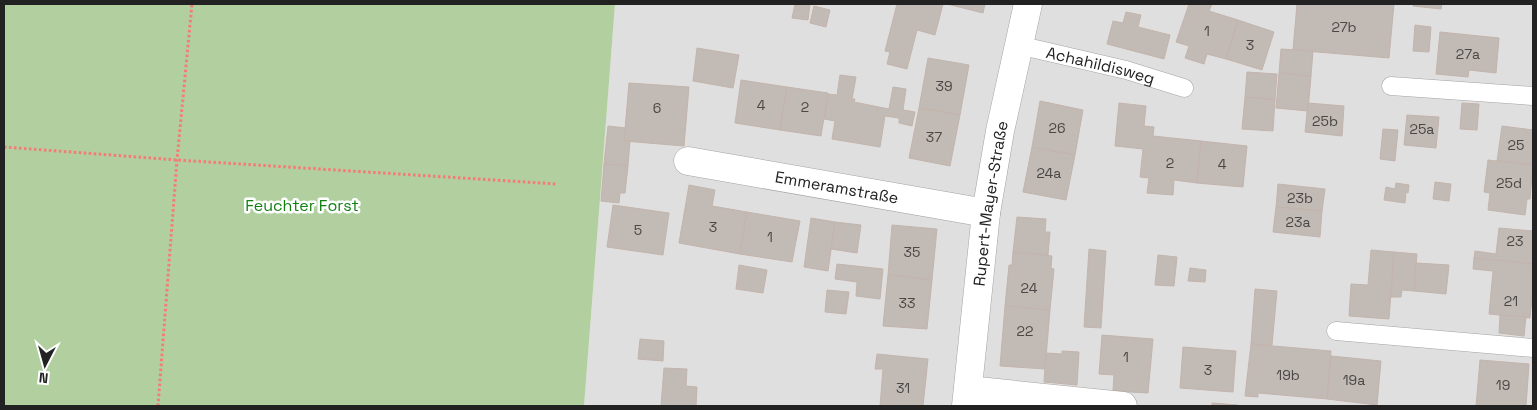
<svg xmlns="http://www.w3.org/2000/svg" width="1537" height="410" font-family="'Space Grotesk',sans-serif">
  <style>
    .residential { fill: #e0dfdf }
    .forest { fill: #b1cf9f }
    .building { fill: #c2bab5; stroke: #c3b4ac }
    .lines { fill: none; stroke-linecap: round; stroke-linejoin: round }
    .lane-casing { stroke: #a3a3a3; stroke-width: 19 }
    .street-casing { stroke: #a3a3a3; stroke-width: 29 }
    .path { stroke: #f67a76; stroke-width: 3; stroke-dasharray: 2.5 2.5; stroke-linecap: butt }
    .lane { stroke: #fff; stroke-width: 18 }
    .street { stroke: #fff; stroke-width: 28 }
    .labels { text-anchor: middle; stroke-width: 5; stroke-linejoin: round; paint-order: stroke }
    .number-label { font-size: 14px; fill: #4a4847 }
    .street-label { font-size: 16px; fill: #222; stroke: #fff }
    .park-label { font-size: 16px; fill: #108011; stroke: #fff }
  </style>
  <rect width="100%" height="100%" fill="#f2eee9"/>
  <path class="residential" d="M615 4H1533V406H584Z"/>
  <path class="forest" d="M4 4H615L584 406H4Z"/>
  <g class="building">
    <path d="M795 4H810L808 20 792 18Z"/>
    <path d="M897 4H943L935 35 917 30 907 69 887 64 890 52 885 51Z"/>
    <path d="M947 4H985L983 13Z"/>
    <path d="M1189 4H1212L1209 11 1238 20 1226 59 1207 54 1204 64 1185 58 1189 46 1176 42Z"/>
    <path d="M1297 4H1394L1389 58 1293 50Z"/>
    <path d="M1413 4H1442L1441 9 1413 6Z"/>
    <path d="M814 6 830 10 826 27 810 23Z"/>
    <path d="M1126 12 1141 15 1138 27 1170 35 1164 59 1107 44 1113 21 1123 23Z"/>
    <path d="M1238 20 1274 32 1262 70 1226 59Z"/>
    <path d="M1415 25 1431 27 1429 52 1413 51Z"/>
    <path d="M1440 32 1499 38 1496 73 1469 70 1468 77 1436 74Z"/>
    <path d="M697 48 739 55 733 88 693 81Z"/>
    <path d="M1281 49 1313 51 1311 76 1279 73Z"/>
    <path d="M928 58 969 65 960 115 919 108Z"/>
    <path d="M1247 72 1277 74 1275 100 1245 97Z"/>
    <path d="M1279 73 1311 76 1308 111 1276 108Z"/>
    <path d="M840 75 856 77 852 99H855L854 102 889 109 893 87 906 89 903 110 915 112 912 126 899 123V118L885 116 880 147 832 139 835 121 824 119 828 94 837 95Z"/>
    <path d="M741 80 787 87 780 130 735 123Z"/>
    <path d="M629 83 689 87 684 146 624 141Z"/>
    <path d="M787 87 828 93 821 136 780 130Z"/>
    <path d="M1245 97 1275 100 1273 131 1242 129Z"/>
    <path d="M1040 101 1083 110 1075 155 1032 147Z"/>
    <path d="M1119 103 1146 106 1144 126 1154 127 1153 136 1201 141 1197 183 1174 180 1173 195 1147 193 1149 178 1140 177 1143 149 1115 146Z"/>
    <path d="M1308 103 1344 106 1342 136 1305 132Z"/>
    <path d="M1462 103 1479 104 1477 130 1460 129Z"/>
    <path d="M919 108 960 115 950 166 909 158Z"/>
    <path d="M1407 115 1439 117 1436 148 1404 145Z"/>
    <path d="M608 126 626 128 624 141H630L628 166 604 164Z"/>
    <path d="M1502 126 1533 130V165L1497 161Z"/>
    <path d="M1383 129 1398 130 1395 161 1380 159Z"/>
    <path d="M1201 141 1247 146 1243 187 1197 183Z"/>
    <path d="M1032 147 1075 155 1066 200 1023 192Z"/>
    <path d="M1488 160 1533 165 1530 199H1527L1525 215 1488 210 1490 193 1484 192Z"/>
    <path d="M604 164 628 166 625 193H620L619 203 601 201Z"/>
    <path d="M1435 182 1451 184 1449 201 1433 199Z"/>
    <path d="M1396 183 1409 185 1408 193 1406 192 1405 203 1384 200 1386 187 1395 189Z"/>
    <path d="M1278 184 1325 189 1322 211 1276 207Z"/>
    <path d="M689 185 715 190 712 206 747 212 740 254 679 243Z"/>
    <path d="M613 205 669 213 663 255 607 247Z"/>
    <path d="M1276 207 1322 211 1320 237 1273 232Z"/>
    <path d="M747 212 800 221 792 262 740 254Z"/>
    <path d="M1017 217 1046 219 1045 232H1050L1048 255 1013 252Z"/>
    <path d="M811 218 835 222 828 271 804 267Z"/>
    <path d="M835 222 861 225 857 253 831 249Z"/>
    <path d="M892 225 937 229 932 280 888 275Z"/>
    <path d="M1499 228 1533 231V264L1474 258 1475 251 1496 254Z"/>
    <path d="M1089 249 1106 251 1101 328 1084 327Z"/>
    <path d="M1371 250 1394 252 1389 319 1349 316 1351 284 1368 285Z"/>
    <path d="M1013 252 1052 256 1051 268 1054 269 1050 310 1005 306 1009 265H1012Z"/>
    <path d="M1394 252 1417 254 1414 291 1402 290 1401 297H1391Z"/>
    <path d="M1158 255 1177 257 1174 286 1155 285Z"/>
    <path d="M1474 258 1533 264V288L1530 318 1489 314 1493 271 1473 269Z"/>
    <path d="M1416 263 1449 265 1446 294 1414 291Z"/>
    <path d="M837 264 883 269 880 299 856 296 857 282 835 279Z"/>
    <path d="M739 265 767 270 763 293 736 289Z"/>
    <path d="M1190 268 1206 270 1205 282 1188 281Z"/>
    <path d="M888 275 932 280 927 329 883 326Z"/>
    <path d="M1255 289 1277 291 1272 345 1251 344Z"/>
    <path d="M827 290 849 292 846 314 825 312Z"/>
    <path d="M1005 306 1050 310 1045 369 1000 366Z"/>
    <path d="M1500 315 1526 317 1524 336 1499 333Z"/>
    <path d="M1102 335 1153 339 1148 393 1113 391 1114 375 1099 374Z"/>
    <path d="M640 339 664 341 663 361 638 359Z"/>
    <path d="M1251 344 1331 351 1327 399 1258 393V397L1245 396Z"/>
    <path d="M1183 347 1236 351 1233 392 1180 388Z"/>
    <path d="M1062 351 1079 352 1077 385 1044 382 1046 353 1062 354Z"/>
    <path d="M877 354 928 359 923 406H880L883 369H875Z"/>
    <path d="M1331 356 1381 361 1377 405 1327 399Z"/>
    <path d="M1480 360 1529 364 1526 406H1476Z"/>
    <path d="M664 368 687 369 686 386 697 387 696 406H661Z"/>
    <path d="M1212 403 1238 405V406H1212Z"/>
  </g>
  <g class="lines">
    <defs>
      <g id="lane">
        <path id="s1" d="M1018 45 1126 70 1184 88"/>
        <path d="M1391 86 1533 96"/>
        <path d="M1336 331 1533 348"/>
      </g>
      <g id="street">
        <path id="s2" d="M688 161 986 213"/>
        <path d="M968 390 1123 406"/>
        <path id="s3" d="M966 406 986 213 1000 131 1028 4"/>
      </g>
    </defs>
    <use href="#lane" class="lane-casing"/>
    <use href="#street" class="street-casing"/>
    <g class="path">
      <path d="M4 147 177 160 557 184"/>
      <path d="M158 406 177 160 192 4"/>
    </g>
    <use href="#lane" class="lane"/>
    <use href="#street" class="street"/>
  </g>
  <g class="labels">
    <g class="number-label">
      <text x="1344" y="32">27b</text>
      <text x="1207" y="36">1</text>
      <text x="1250" y="50">3</text>
      <text x="1468" y="59">27a</text>
      <text x="944" y="91">39</text>
      <text x="761" y="110">4</text>
      <text x="805" y="112">2</text>
      <text x="657" y="113">6</text>
      <text x="1325" y="126">25b</text>
      <text x="1057" y="133">26</text>
      <text x="1422" y="134">25a</text>
      <text x="934" y="142">37</text>
      <text x="1516" y="150">25</text>
      <text x="1170" y="168">2</text>
      <text x="1222" y="169">4</text>
      <text x="1049" y="178">24a</text>
      <text x="1509" y="188">25d</text>
      <text x="1300" y="203">23b</text>
      <text x="1298" y="227">23a</text>
      <text x="713" y="232">3</text>
      <text x="638" y="235">5</text>
      <text x="770" y="242">1</text>
      <text x="1515" y="246">23</text>
      <text x="912" y="257">35</text>
      <text x="1029" y="293">24</text>
      <text x="1511" y="306">21</text>
      <text x="907" y="308">33</text>
      <text x="1025" y="336">22</text>
      <text x="1126" y="362">1</text>
      <text x="1208" y="375">3</text>
      <text x="1288" y="380">19b</text>
      <text x="1354" y="385">19a</text>
      <text x="1503" y="390">19</text>
      <text x="903" y="393">31</text>
    </g>
    <g class="street-label">
      <text dy="6" stroke="none"><textPath href="#s1" startOffset="85">Achahildisweg</textPath></text>
      <text dy="6" stroke="none"><textPath href="#s2" startOffset="151">Emmeramstraße</textPath></text>
      <text dy="6" stroke="none"><textPath href="#s3" startOffset="204">Rupert-Mayer-Straße</textPath></text>
    </g>
    <g class="park-label">
      <text x="302" y="211">Feuchter Forst</text>
    </g>
  </g>
  <rect width="1537" height="410" fill="none" stroke="#222222" stroke-width="10"/>
  <g transform="translate(45 365) rotate(186)" stroke="#ffffff" stroke-width="4" paint-order="stroke">
  <path d="M0-4L9 19L0 12L-9 19Z" fill="#222222"/>
  <text y="-8" font-size="14" font-weight="bold" text-anchor="middle" fill="#222222">N</text>
  </g>
</svg>
